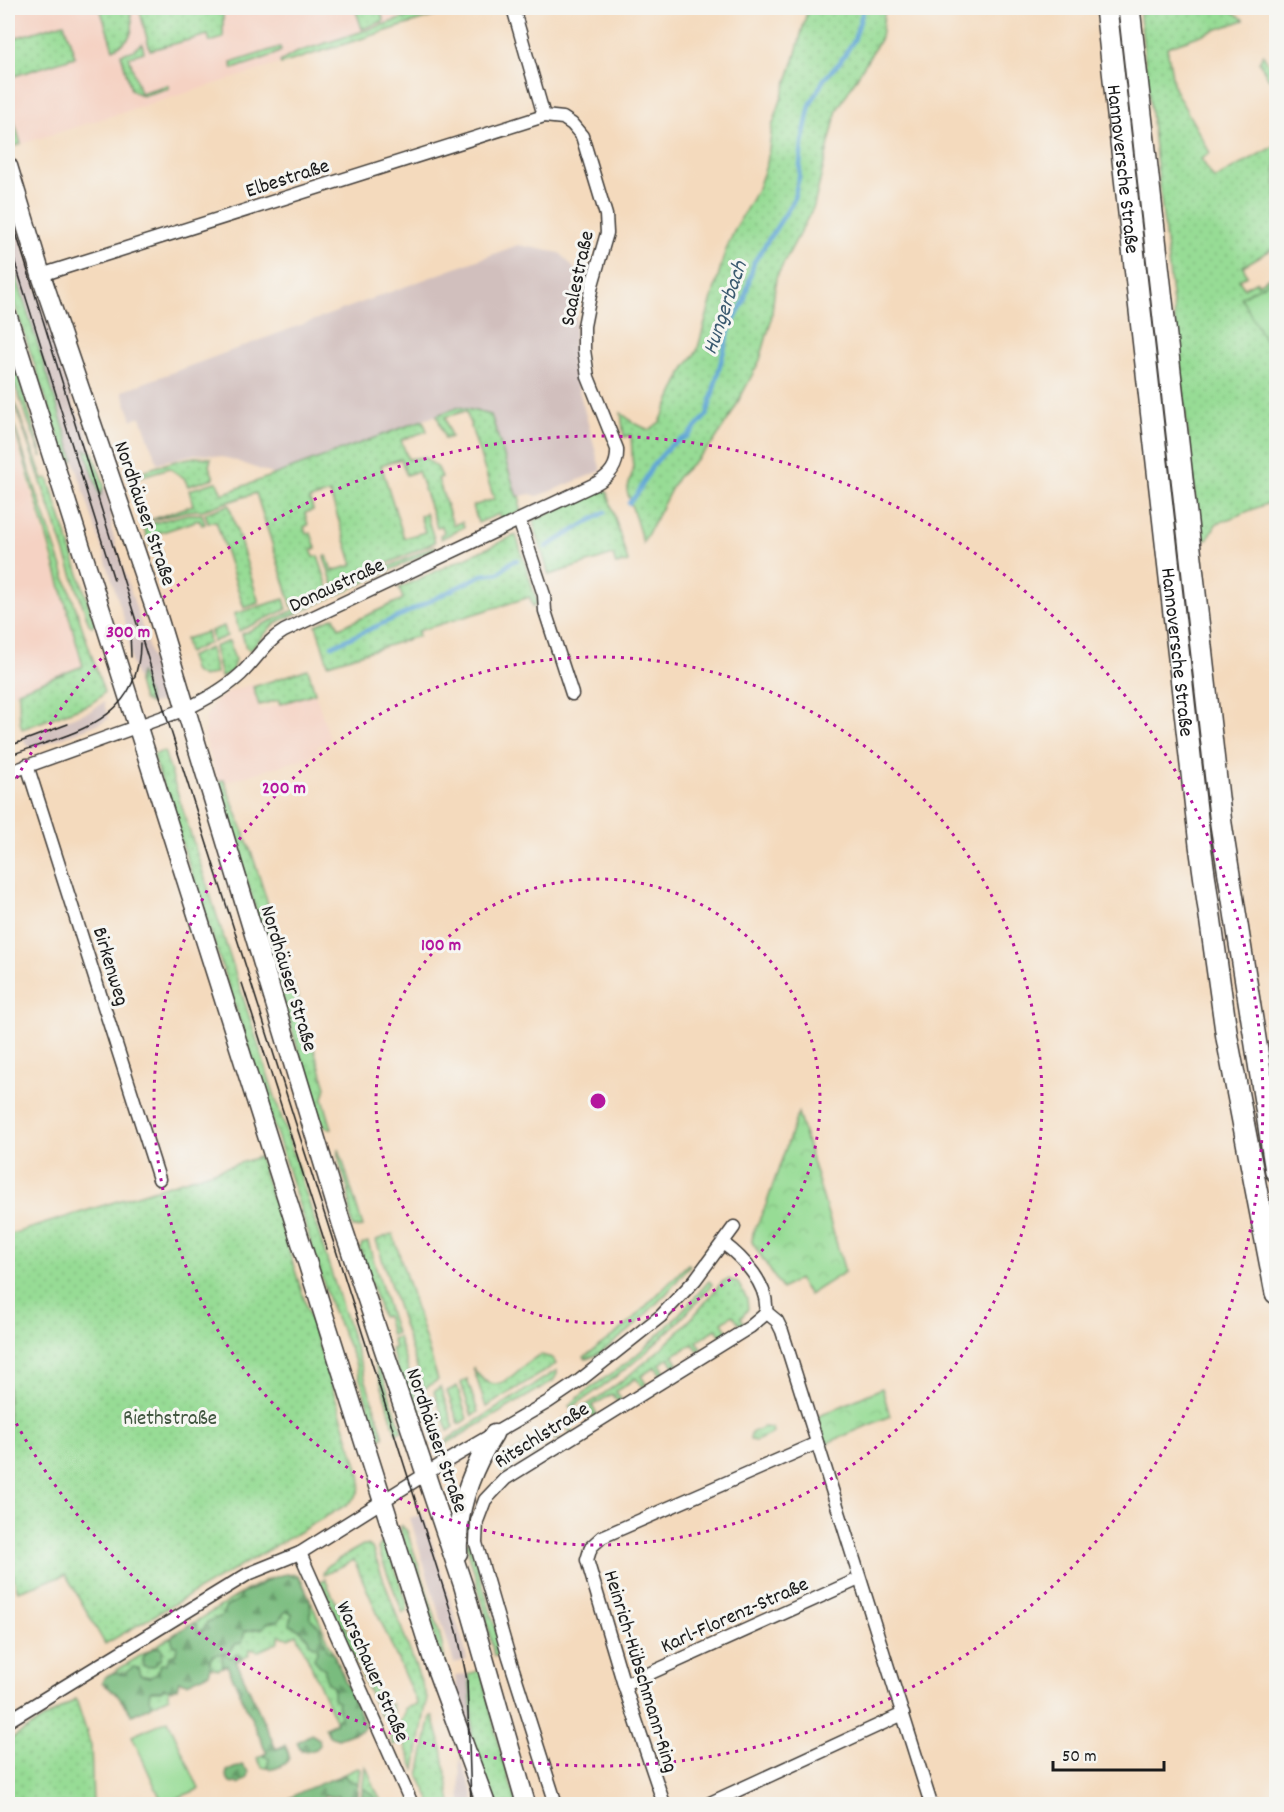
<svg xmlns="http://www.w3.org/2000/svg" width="1284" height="1812" font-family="Dekko,sans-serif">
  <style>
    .built { fill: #f5d2c3 }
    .industrial { fill: #d1bfbd }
    .grass { fill: url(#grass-dots); stroke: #5a7c58; stroke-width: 1.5 }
    .forest { fill: url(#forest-firs); stroke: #4a6c4d; stroke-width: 1.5 }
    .park { fill: url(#park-crowns); stroke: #5a7c58; stroke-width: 1.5 }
    .pitch { fill: #97dc95; stroke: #5a7c58; stroke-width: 1.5 }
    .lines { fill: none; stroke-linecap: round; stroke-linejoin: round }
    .stream { stroke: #61a6d6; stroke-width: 4.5 }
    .minor-casing { stroke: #3c3834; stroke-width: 15 }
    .secondary-casing { stroke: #3c3834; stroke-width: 21 }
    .trunk-casing { stroke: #3c3834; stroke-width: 24 }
    .minor { stroke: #fff; stroke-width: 12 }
    .secondary { stroke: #fff; stroke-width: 18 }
    .trunk { stroke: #fff; stroke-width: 21 }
    .tram { stroke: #1c1c1c; stroke-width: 1.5 }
    .ring { fill: none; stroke: #b5179e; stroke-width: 3; stroke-dasharray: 3 6 }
    .labels { text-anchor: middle; stroke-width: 6; stroke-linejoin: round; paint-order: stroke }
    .street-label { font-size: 21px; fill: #1c1c1c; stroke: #f6f6f2 }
    .park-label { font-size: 21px; fill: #415640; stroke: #f6f6f2 }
    .water-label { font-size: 22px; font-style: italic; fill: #3b5a70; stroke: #f6f6f2 }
    .centre { fill: #b5179e; stroke: #f6f6f2; stroke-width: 3 }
    .ring-label { font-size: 18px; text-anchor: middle; font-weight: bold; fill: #b5179e; stroke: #f6f6f2; stroke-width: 6; stroke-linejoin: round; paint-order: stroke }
  </style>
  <defs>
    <pattern id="grass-dots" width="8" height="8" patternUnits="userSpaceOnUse" patternTransform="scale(1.5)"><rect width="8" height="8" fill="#97dc95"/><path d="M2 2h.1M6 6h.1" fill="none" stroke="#82bc80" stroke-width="1.8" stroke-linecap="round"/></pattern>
    <pattern id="forest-firs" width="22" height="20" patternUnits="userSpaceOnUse" patternTransform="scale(1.5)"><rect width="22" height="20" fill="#79bc7e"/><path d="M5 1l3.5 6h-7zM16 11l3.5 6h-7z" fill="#629866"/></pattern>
    <pattern id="park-crowns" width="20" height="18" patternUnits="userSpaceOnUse" patternTransform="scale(1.5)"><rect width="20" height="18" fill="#97dc95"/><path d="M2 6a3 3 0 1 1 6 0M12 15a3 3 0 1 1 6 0" fill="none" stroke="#82bc80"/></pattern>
  </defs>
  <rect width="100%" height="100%" fill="#f6f6f2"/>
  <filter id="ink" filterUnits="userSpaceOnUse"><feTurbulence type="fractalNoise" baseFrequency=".0167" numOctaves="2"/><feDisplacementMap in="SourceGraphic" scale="12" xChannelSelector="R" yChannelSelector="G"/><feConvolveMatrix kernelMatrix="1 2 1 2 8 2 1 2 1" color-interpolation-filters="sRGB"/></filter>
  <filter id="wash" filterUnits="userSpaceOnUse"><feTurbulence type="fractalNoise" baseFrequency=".008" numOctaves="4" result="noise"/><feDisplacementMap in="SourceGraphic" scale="24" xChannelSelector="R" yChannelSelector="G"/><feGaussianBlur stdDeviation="1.35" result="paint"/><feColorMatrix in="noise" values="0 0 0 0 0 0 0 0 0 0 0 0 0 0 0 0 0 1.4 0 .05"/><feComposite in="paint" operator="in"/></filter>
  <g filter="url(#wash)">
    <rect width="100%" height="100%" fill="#f4dabd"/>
    <g class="built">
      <path d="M8 8H460L21 144 8 99Z"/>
      <path d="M8 415 83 667 8 695Z"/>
      <path d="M252 684 260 710 315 693 331 741 317 746 319 754 219 784 205 738V719L213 704 228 692Z"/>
    </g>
    <g class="industrial">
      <path d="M8 199 74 407 85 428 93 453 86 449 100 494 104 485 112 509 111 529 165 700 158 703 150 704 141 674 138 682 131 662 128 631 8 250Z"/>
      <path d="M518 245 560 253 580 275 572 365 601 471 538 496 530 494 517 497 491 415 459 407 275 475 231 459 212 455 195 454 157 463 141 417 132 420 122 391Z"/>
      <path d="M104 702 108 719 100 723 32 749 25 743 23 736 90 711Z"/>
      <path d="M423 1514 464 1646 467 1660 454 1663 410 1518Z"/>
      <path d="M469 1674 472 1709V1748L459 1710 455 1675Z"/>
      <path d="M459 1755 473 1793 474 1804H461Z"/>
    </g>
    <g class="grass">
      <path d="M100 8H129C136 28 133 40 113 49Z"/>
      <path d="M139 8H229V9L223 11V38L210 42 208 35 150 50Z"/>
      <path d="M362 8H379L384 21 362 29 356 11Z"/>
      <path d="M435 8H460L281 64 280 62 295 53Z"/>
      <path d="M808 8H885L881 38 837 110 814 206 776 278 771 321 760 360 731 415 713 443 677 478 643 543 627 491 633 470 631 435 624 437 621 413 634 423 649 430 660 422 684 369 697 351 725 252 735 229 758 188 767 163 772 127 795 57Z"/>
      <path d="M1139 8H1228L1244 20 1167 47 1174 88 1210 153 1201 159 1214 179 1276 145V247L1243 266 1247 276 1239 280 1244 288 1257 281 1258 284 1273 275 1274 277 1276 275V288L1272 280 1269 346 1276 342V500L1216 524 1208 539H1200Z"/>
      <path d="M64 23 75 57 8 78V40Z"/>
      <path d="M142 43 144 52 129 57 140 93 168 85 169 88 142 96 131 90 121 54 132 51Z"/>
      <path d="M280 47 281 51 271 56 233 69 231 63Z"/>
      <path d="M1263 54 1275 76 1269 79 1259 62Z"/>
      <path d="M8 100 21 144 15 146 8 121Z"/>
      <path d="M8 250 74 460 67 462 8 285Z"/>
      <path d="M8 340 42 456H41L8 366Z"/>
      <path d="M8 384 43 479 48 478 95 624 92 626 89 624Z"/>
      <path d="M8 407 104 692 100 697 90 704 22 729C17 716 21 704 18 691L83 666 42 520Z"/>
      <path d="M459 407 491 415 517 497 520 496V512L501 520 499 514 478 523 473 506 494 499 466 411 445 417 451 437 445 439 437 415Z"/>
      <path d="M423 420 427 431 401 440 408 459 424 457 438 468 442 477 438 479 453 525 462 522 464 527 441 539 440 535 444 533 442 526 437 527 418 471 406 475 401 459 381 465 404 538 425 532 420 516 426 513 435 542 334 588 324 557 327 556 332 571 353 565 330 493 310 499 313 510 305 513 308 525 304 527 306 534 311 533 316 548 311 550 314 557 318 556 329 590 292 607 256 493 203 510 186 511 142 523 193 505 189 490 215 482H217L222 494Z"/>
      <path d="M85 449 93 453 104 485 100 496Z"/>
      <path d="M195 457 211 458 209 466 214 478 188 486 184 478 169 468 139 477V472L179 460Z"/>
      <path d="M596 490 607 491 628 562 616 565 613 555 549 575 533 521Z"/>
      <path d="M229 505 259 603 244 608 216 521 208 523 205 513Z"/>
      <path d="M187 514H202L205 524 202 525 199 520 156 534 162 552 153 554 143 526Z"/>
      <path d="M516 535 537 602 533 607 530 597 418 631 419 636 328 664 316 625 334 617 339 628 403 599 399 588Z"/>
      <path d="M434 546 435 549 336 596 335 591Z"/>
      <path d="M331 593 333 597 280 621 272 626 250 650 246 648 242 634Z"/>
      <path d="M284 599 287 609 239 631 234 614Z"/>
      <path d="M224 626 227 636 213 642 211 631Z"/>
      <path d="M207 632 209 643 188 653 185 639Z"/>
      <path d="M229 641 235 660 232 671 221 677 214 647Z"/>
      <path d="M210 648 216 673 203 677 194 672 189 657Z"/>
      <path d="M165 666 171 689 165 700 155 669Z"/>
      <path d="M308 669 315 693 280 704 278 700 259 705 253 687Z"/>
      <path d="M140 672 150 704 143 700 138 682Z"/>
      <path d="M164 751 384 1437 378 1439 354 1359 330 1304 279 1141 153 755Z"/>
      <path d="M224 780 253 857 326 1087 323 1098 332 1129 327 1128 319 1119 217 782Z"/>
      <path d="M339 1149 363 1227 353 1228C349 1214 351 1203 348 1190 345 1177 337 1163 339 1149Z"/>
      <path d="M259 1157 360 1475C363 1489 357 1497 346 1505L105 1644 66 1575 18 1591 8 1561V1235Z"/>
      <path d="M393 1234 438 1380 424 1389 376 1240Z"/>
      <path d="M368 1242 396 1333 391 1335 386 1316 382 1317 360 1249 362 1244Z"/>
      <path d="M688 1264 690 1265 667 1293 630 1330 599 1354 586 1359 584 1357 626 1326Z"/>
      <path d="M728 1279 738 1283 747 1299 748 1309 741 1318 744 1323 740 1325 733 1315 722 1322 728 1333 722 1337 716 1329 697 1341 702 1349 698 1351 693 1344 673 1355 678 1364 674 1366 669 1358 660 1364 665 1372 661 1375 655 1367 641 1376 646 1384 642 1387 636 1378 616 1391 621 1399 618 1402 612 1394 592 1406 597 1414 594 1417 588 1409 568 1421 573 1430 570 1432 563 1420C608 1393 650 1362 686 1324 699 1311 710 1296 722 1282Z"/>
      <path d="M709 1281 712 1284 710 1287C667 1338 627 1371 571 1408L569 1406C587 1388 610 1376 629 1361 659 1337 684 1310 709 1281Z"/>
      <path d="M398 1337 422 1413 423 1420 416 1426 391 1349 395 1348 392 1339Z"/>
      <path d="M374 1350 402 1431 396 1433 371 1351Z"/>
      <path d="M541 1355 552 1358 556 1364 486 1407 473 1367C498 1408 517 1363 541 1355Z"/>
      <path d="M557 1370V1374L553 1381 446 1444 448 1439Z"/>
      <path d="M467 1379 478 1412 472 1416 461 1383Z"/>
      <path d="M457 1386 467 1419 459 1424 447 1391Z"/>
      <path d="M440 1387 454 1427 448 1431 434 1392Z"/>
      <path d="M428 1395 443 1434 435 1430 426 1396Z"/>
      <path d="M553 1428 559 1438 556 1441 550 1432 531 1444 536 1453 532 1455 526 1447 503 1462 508 1470 504 1473 498 1463Z"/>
      <path d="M401 1525 407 1531C415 1557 449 1648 444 1669L401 1532Z"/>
      <path d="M383 1540 388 1548 408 1605 406 1611 403 1613 378 1549Z"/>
      <path d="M470 1542 503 1654 494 1656 484 1608 466 1543Z"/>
      <path d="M363 1545H368L372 1548 427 1698 415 1770 403 1741 393 1745 390 1734C395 1723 405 1721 405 1708L417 1704 354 1560 324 1575 323 1573 328 1565Z"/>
      <path d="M294 1574 301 1579 365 1726 362 1730 338 1739 329 1736 325 1727 336 1722 297 1634 288 1638 280 1636 277 1643 259 1651 250 1649 248 1656 236 1661 276 1749 285 1745 289 1755 287 1761 272 1769 262 1767 257 1758 267 1753 227 1665 218 1669 211 1667 209 1673 187 1683 179 1681 177 1688 169 1691V1697L132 1715 116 1693 102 1683 104 1678 247 1590 268 1579Z"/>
      <path d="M325 1579 383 1708 392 1704 393 1712 390 1716 385 1717 379 1714 320 1581Z"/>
      <path d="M481 1670 501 1755 517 1804H494L472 1748V1708L469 1674Z"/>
      <path d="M76 1699 91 1746 93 1804H8V1741Z"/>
      <path d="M431 1716H433L442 1749 451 1804H432L419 1776Z"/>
      <path d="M365 1766 366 1767 382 1804H361Z"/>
      <path d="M357 1768 360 1769 358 1785 355 1782H349L345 1776H340Z"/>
    </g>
    <g class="forest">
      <path d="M288 1574 293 1577 298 1575 310 1599 311 1619 320 1628 328 1651 333 1653 365 1726 362 1730 338 1739 329 1736 327 1727 336 1723 335 1721 340 1716 338 1702 333 1698V1687C326 1681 324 1677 325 1669L320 1666 314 1659 318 1648 309 1643 308 1638 300 1630 290 1625 292 1613 286 1611 278 1621 267 1623 263 1628 245 1631 242 1643 236 1644 229 1652 214 1655 210 1661 211 1667 209 1673 187 1683 179 1681 177 1688 172 1690 164 1688 161 1691H150L149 1699 153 1705 132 1715 116 1693 102 1683 104 1678C111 1673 115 1671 124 1674L133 1667 138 1668 140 1675 150 1677 155 1675 161 1664H166L170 1656 176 1654 177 1646H174L171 1638 173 1635 192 1623 197 1625 198 1633 203 1630 207 1622 222 1616C224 1605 230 1605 239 1599 242 1590 248 1592 255 1588 270 1580 269 1577 288 1574Z"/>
      <path d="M159 1647 163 1651 161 1660 157 1661 156 1665 149 1667 143 1666C141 1655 149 1648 159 1647Z"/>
      <path d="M225 1654 232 1658 234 1655H240L242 1659 236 1661 276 1749 284 1747 287 1749 289 1758C286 1765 274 1771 267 1768L269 1759 263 1755 267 1753 227 1665 223 1667 222 1655Z"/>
      <path d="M311 1734 319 1739 320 1745 316 1749 306 1752 301 1750 297 1742Z"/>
      <path d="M242 1765 249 1772 248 1778 239 1784 230 1782 226 1776 227 1771Z"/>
      <path d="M340 1776H345L349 1781 355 1782 358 1785 356 1804H338V1796L332 1797 325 1795 322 1804H284C291 1793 326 1782 340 1776Z"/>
      <path d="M365 1789 373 1794 376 1804H361L362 1790Z"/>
    </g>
    <g class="park">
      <path d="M798 1113 845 1272 809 1295 798 1279 782 1289 752 1242 753 1233 766 1205Z"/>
      <path d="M882 1388 890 1416 825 1444 817 1417Z"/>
      <path d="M763 1427 772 1428 773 1433 756 1441 750 1440 751 1433Z"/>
    </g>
    <g class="pitch">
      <path d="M1272 280 1276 288V342L1268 346 1241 297Z"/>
      <path d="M168 1720 199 1789 163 1804 132 1736Z"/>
    </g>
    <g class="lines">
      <g class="stream">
        <path d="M629 503 638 493 653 465 671 445 688 436 707 415 729 331 744 301 754 262 793 202 799 177 802 143 810 105 824 79 840 62 854 40 864 8"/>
        <path d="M546 547 605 512"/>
        <path d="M332 646 404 614 482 575 499 573 511 562 517 560"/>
      </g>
    </g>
  </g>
  <g filter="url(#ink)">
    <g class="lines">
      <defs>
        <g id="minor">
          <path d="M41 275 544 116"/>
          <path d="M519 520 544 595 545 611 572 694"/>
          <path d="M27 765 159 1179"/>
          <path d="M8 773 186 709C206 699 225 689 241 674 256 660 266 641 284 631L595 484C610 476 618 466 617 449L588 377 584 350V326L592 285 607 233 606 215 582 136 572 124 563 118 544 116 513 8"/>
          <path d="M723 1243C743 1258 769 1285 766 1312"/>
          <path d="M766 1312 777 1321 782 1331 931 1804"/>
          <path d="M300 1553 412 1804"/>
          <path d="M624 1685 859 1579"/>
          <path d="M8 1721 248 1574 300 1553 440 1465 548 1402 579 1381 661 1316 695 1280 734 1227"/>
          <path d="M556 1804 509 1657 476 1543 477 1521 485 1500 505 1479 750 1327 763 1316 766 1312"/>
          <path d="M664 1804 624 1685 587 1560 591 1547 602 1537 817 1443"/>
          <path d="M708 1804 903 1714"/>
        </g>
        <g id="secondary">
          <path d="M8 166 41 275 158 617 342 1225 463 1585 526 1804"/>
          <path d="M8 317 434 1663 486 1804"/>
          <path d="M458 1553C456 1509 471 1470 494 1434"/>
        </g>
        <g id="trunk">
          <path id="s1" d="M1106 8 1200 845 1227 1038 1276 1293"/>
          <path d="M1129 8 1221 824 1276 1171"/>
        </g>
      </defs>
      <use href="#minor" class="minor-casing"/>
      <use href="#secondary" class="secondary-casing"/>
      <use href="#trunk" class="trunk-casing"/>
      <use href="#minor" class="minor"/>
      <use href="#secondary" class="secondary"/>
      <use href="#trunk" class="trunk"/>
      <g class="tram">
        <path d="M8 207 137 624 457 1631 467 1680 471 1804"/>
        <path d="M8 240 114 580"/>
        <path d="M130 630 131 657"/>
        <path d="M12 745 68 724"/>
        <path d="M8 756C69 733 140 724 140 643"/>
        <path d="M242 983 327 1249"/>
      </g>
    </g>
  </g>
  <g class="ring">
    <circle cx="598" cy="1101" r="222"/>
    <circle cx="598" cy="1101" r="444"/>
    <path d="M8 794A665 665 0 1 1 8 1408"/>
  </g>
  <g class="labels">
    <g class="street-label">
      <text dy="7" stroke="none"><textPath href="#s1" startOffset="162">Hannoversche Straße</textPath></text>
      <text transform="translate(287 177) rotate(-18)" y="7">Elbestraße</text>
      <text transform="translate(576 278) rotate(-78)" y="7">Saalestraße</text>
      <text transform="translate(146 513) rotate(71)" y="7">Nordhäuser Straße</text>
      <text transform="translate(336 584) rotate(-25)" y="7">Donaustraße</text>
      <text dy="7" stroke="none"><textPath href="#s1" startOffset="648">Hannoversche Straße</textPath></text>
      <text transform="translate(112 966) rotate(73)" y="7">Birkenweg</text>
      <text transform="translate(290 978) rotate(73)" y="7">Nordhäuser Straße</text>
      <text transform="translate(541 1434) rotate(-32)" y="7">Ritschlstraße</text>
      <text transform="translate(438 1440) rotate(71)" y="7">Nordhäuser Straße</text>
      <text transform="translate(734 1614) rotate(-24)" y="7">Karl-Florenz-Straße</text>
      <text transform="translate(374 1671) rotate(66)" y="7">Warschauer Straße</text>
      <text transform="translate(642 1671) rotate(73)" y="7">Heinrich-Hübschmann-Ring</text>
    </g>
    <g class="park-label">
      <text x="170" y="1424">Riethstraße</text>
    </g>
    <g class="water-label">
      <text transform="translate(723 307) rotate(-71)" y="8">Hungerbach</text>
    </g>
  </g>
  <circle cx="598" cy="1101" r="9" class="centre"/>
  <g class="ring-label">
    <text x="128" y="637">300 m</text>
    <text x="284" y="793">200 m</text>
    <text x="441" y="950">100 m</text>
  </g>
  <rect width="1284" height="1812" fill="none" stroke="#f6f6f2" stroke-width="30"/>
  <path d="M1053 1761v9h111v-9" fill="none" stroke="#1c1c1c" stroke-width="3"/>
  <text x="1062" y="1761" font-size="18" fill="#1c1c1c" stroke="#f6f6f2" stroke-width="4.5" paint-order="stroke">50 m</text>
</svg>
